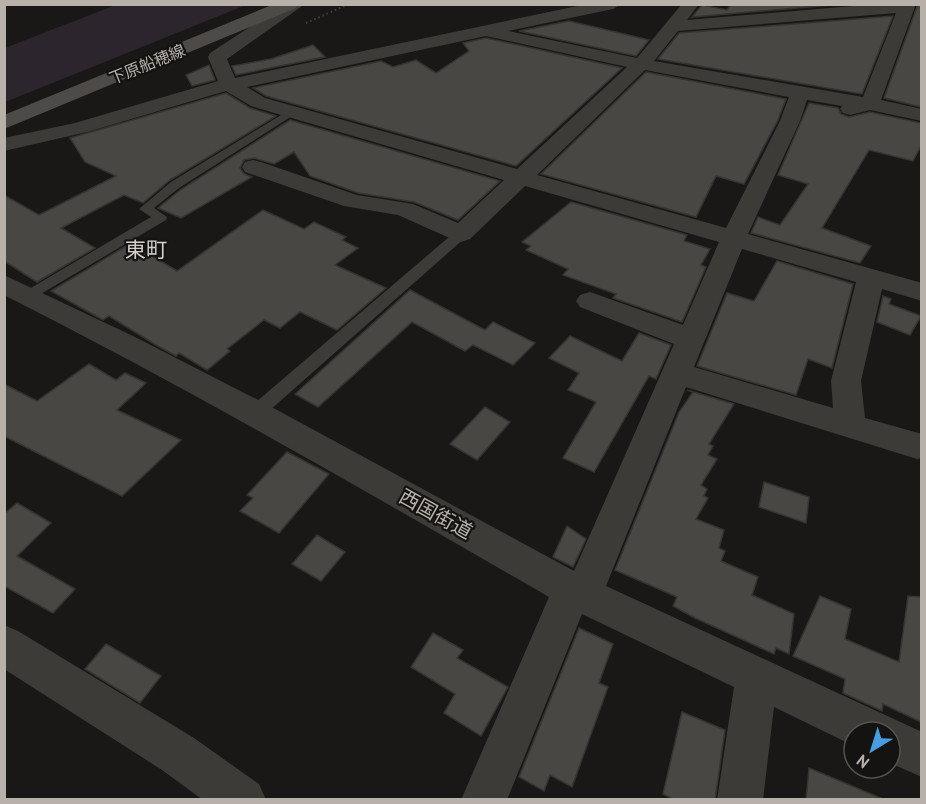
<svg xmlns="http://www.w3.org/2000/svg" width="926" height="804" font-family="'PT Sans','Noto Sans JP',sans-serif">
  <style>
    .green { fill: #2d252d }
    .building { fill: #494744; stroke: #353431; stroke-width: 1.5 }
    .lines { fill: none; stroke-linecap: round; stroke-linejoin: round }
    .path { stroke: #44413e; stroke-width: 2; stroke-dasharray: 1.5 3; stroke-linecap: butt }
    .lane { fill: #3d3b38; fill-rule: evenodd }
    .street { fill: #3d3b38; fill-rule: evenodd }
    .secondary { fill: #4d4a47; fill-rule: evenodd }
    .labels { text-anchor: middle; stroke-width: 4.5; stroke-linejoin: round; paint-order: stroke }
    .far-street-label { font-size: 16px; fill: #b7b1aa; stroke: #141312 }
    .street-label { font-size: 20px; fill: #b7b1aa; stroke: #141312 }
    .neighbourhood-label { font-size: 21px; fill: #d4cfcb; stroke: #141312 }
  </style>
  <rect width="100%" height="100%" fill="#191817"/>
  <path class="green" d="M118 4 246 5 5 102V48Z"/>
  <g class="building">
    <path d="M731 4H844L692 17 702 5 727 10Z"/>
    <path d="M918 4H921V107L884 98Z"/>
    <path d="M893 16 862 94 658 59 679 33Z"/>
    <path d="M569 21 649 40 636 56 519 31Z"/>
    <path d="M486 38 622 68 516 166 266 96 253 88 381 61 393 67 416 60 436 73 469 51 463 43Z"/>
    <path d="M313 45 325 57 236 75 232 66 271 59Z"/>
    <path d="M209 65 215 80 192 86 186 75Z"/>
    <path d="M646 72 786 99 778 120 744 184 716 176 696 217 541 174Z"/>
    <path d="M226 93 250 108 276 116 170 180 143 203 124 195 61 228 95 248 37 282 4 261V195L39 215 116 176 85 162 70 138Z"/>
    <path d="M809 103 838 108 841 114 849 117 870 112 921 123V146L913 161 869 150 822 228 871 246 860 263 751 233 758 217 780 225 808 184 778 175Z"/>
    <path d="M290 120 500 181 458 220 414 202 358 193 310 176 294 152 274 164 254 158 244 160 240 168 244 174 252 177 181 218 158 208 180 190Z"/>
    <path d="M571 202 687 235 684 241 710 249 701 265 706 267 682 322 613 298 616 294 563 275 568 269 526 250 531 246 522 242Z"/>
    <path d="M263 210 304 229 314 222 346 237 342 240 358 248 335 265 386 288 337 330 300 312 280 328 264 320 227 349 230 351 207 370 179 353 176 356 156 345 109 316 103 320 51 291 131 243 177 271Z"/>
    <path d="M777 261 853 284 832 368 808 359 796 395 697 366 727 293 754 301Z"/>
    <path d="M410 290 485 330 493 322 535 343 513 365 473 345 465 351 412 322 318 407 295 394Z"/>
    <path d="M883 296 891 299 889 304 921 316 910 335 877 322Z"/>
    <path d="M639 333 671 345 656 379 649 376 594 472 563 458 596 402 568 390 579 373 549 358 570 336 622 361Z"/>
    <path d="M89 364 116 380 125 373 146 383 117 410 181 440 122 496 4 436V384L37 401Z"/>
    <path d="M687 390 734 404 709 444 713 446 708 455 717 459 701 485 707 489 704 496 708 498 696 519 724 530 719 548 725 551 721 561 758 577 752 595 794 614 789 654 776 648 774 654 695 618 673 606 677 597 615 570 679 412 693 392Z"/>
    <path d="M485 407 510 422 477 460 450 444Z"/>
    <path d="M287 452 329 474 279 533 240 511 253 498 247 495Z"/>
    <path d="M764 482 809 497 806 523 759 507Z"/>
    <path d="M17 503 51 523 17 556 75 589 53 613 4 586V514Z"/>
    <path d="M567 526 586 539 573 567 553 557Z"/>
    <path d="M317 535 345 552 321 581 292 564Z"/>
    <path d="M820 596 851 609 845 639 899 662 908 596 921 597V722L883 704 882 711 843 693 845 679 793 656Z"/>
    <path d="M579 628 613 644 599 683 608 687 572 787 550 775 544 791 519 777Z"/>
    <path d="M433 633 463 650 457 658 508 687 481 736 444 713 455 694 411 667Z"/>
    <path d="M106 644 161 676 140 703 85 669Z"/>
    <path d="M682 712 725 730 715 800H675L663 794Z"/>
    <path d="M809 768 883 799V800H806Z"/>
  </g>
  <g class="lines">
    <path class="path" d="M306 23 349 4"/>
    <g class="lane">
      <path d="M291 109 295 110V114L179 188 154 208 167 217 166 220 34 298H24L22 295 24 292 151 217 139 209 171 182Z"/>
      <path d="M461 230 466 231 468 234 466 237 261 418 255 419 249 418 247 413 249 408 456 231Z"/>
    </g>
    <g class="street">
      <path d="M285 4H305L227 59 235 78 587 4H621L613 9 508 31 637 58 682 4H699L687 20 877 4H916L881 100 922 109V121L870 110 850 115 843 113 840 109 842 106 807 100 800 121 748 234 922 283V301L882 289 861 381 865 418 922 434V458L917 459 686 387 606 586 922 732V777L890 763V732H854V746L774 707 763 800H717L734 687 582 614 507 800H461L549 597C369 493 190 389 4 295V275L135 337 266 404 574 571 674 344 580 307 576 301 580 295 590 292 683 325 719 242 525 186 470 239 461 242 452 239 398 215 344 206 245 172 242 167 245 162 253 160 261 162 357 195 413 204 458 223 504 180 251 106 226 91 87 132 4 151V138L75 123 218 81 208 57 210 53ZM896 13 863 97 654 61 678 31ZM486 36 627 67 517 169 265 98 247 87ZM645 70 789 97 780 121 726 228 537 175ZM742 249 856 282 831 381 833 408 694 367Z"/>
      <path d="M4 625 18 631 194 738 259 784 266 800H203L162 770 4 669Z"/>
    </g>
    <path class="secondary" d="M274 4H298L296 8 4 129V115Z"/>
  </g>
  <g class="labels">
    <g class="far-street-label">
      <text transform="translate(147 64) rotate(-22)" y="6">下原船穂線</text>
    </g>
    <g class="street-label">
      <text transform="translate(436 514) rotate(29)" y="7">西国街道</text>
    </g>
    <g class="neighbourhood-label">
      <text x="146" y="257">東町</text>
    </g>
  </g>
  <rect width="926" height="804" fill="none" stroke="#b7b1aa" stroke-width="12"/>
  <g transform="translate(872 750) rotate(218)"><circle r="28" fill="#141312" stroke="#55524f" stroke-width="1.5"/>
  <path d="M0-4.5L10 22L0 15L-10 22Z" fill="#479de1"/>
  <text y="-9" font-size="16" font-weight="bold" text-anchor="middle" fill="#b7b1aa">N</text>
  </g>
</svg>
